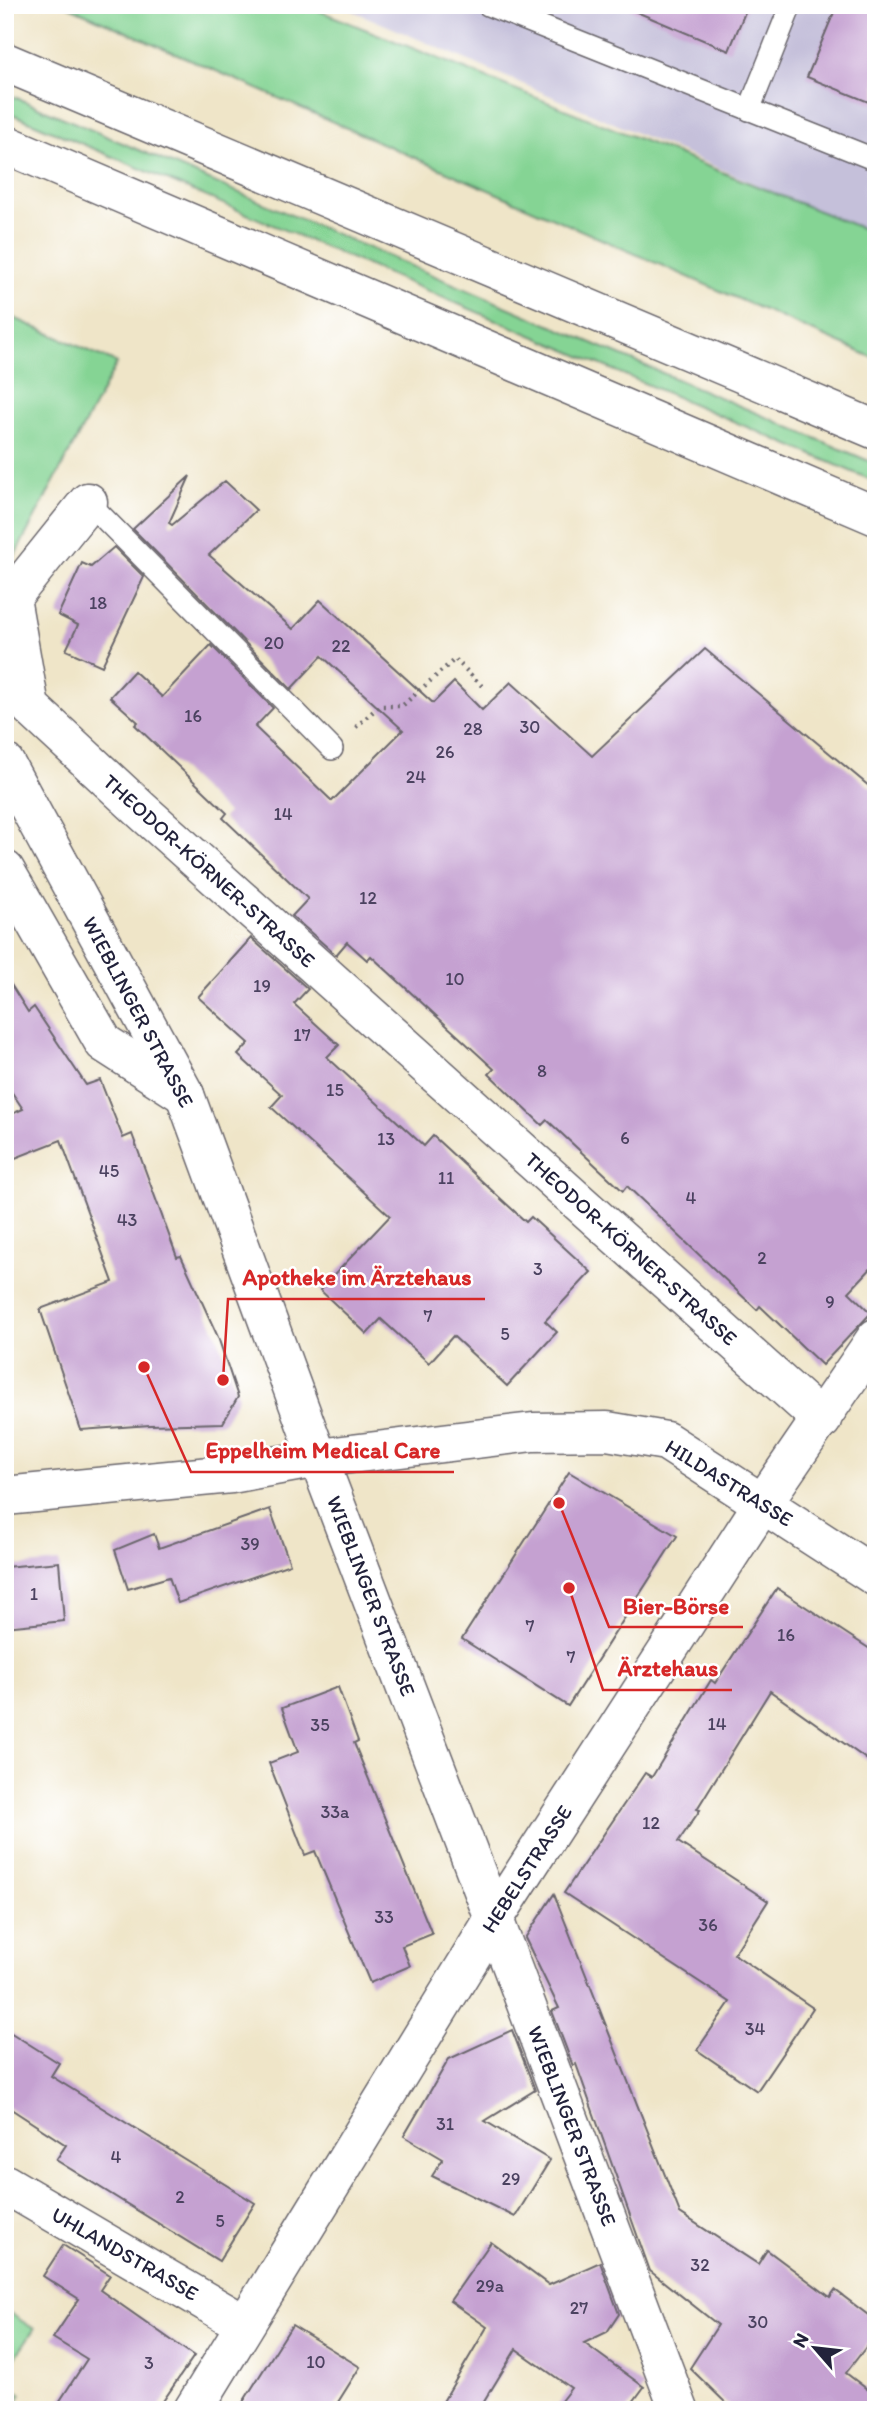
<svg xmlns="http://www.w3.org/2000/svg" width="881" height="2415" font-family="Itim,sans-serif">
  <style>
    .industrial { fill: #c5c0da }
    .green { fill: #85d494; stroke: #547b68; stroke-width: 2 }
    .building { fill: #c5a1d1 }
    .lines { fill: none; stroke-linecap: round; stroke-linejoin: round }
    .service-casing { stroke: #6a666c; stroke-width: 24 }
    .minor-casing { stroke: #6a666c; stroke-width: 41 }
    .tertiary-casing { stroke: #6a666c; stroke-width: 41 }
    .motorway-casing { stroke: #6a666c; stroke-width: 41 }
    .path { stroke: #6a666c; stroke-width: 4.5; stroke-dasharray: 2 5; stroke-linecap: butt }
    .service { stroke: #fff; stroke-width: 21 }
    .minor { stroke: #fff; stroke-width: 38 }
    .tertiary { stroke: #fff; stroke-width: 38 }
    .motorway { stroke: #fff; stroke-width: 38 }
    .labels { text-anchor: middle; stroke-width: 5; stroke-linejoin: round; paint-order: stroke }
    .number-label { font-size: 18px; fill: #4b4260 }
    .street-label { font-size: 21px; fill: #22223b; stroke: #fff }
    .leader { fill: none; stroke: #d62828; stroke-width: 2.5 }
    .callout-dot { fill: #d62828; stroke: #fff; stroke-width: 2.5 }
    .callout-label { font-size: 23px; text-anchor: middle; font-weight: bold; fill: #d62828; stroke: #fff; stroke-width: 5; stroke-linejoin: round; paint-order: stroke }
  </style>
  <rect width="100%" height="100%" fill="#fff"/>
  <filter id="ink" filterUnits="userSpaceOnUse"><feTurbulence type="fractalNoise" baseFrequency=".0143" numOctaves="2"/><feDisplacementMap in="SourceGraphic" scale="14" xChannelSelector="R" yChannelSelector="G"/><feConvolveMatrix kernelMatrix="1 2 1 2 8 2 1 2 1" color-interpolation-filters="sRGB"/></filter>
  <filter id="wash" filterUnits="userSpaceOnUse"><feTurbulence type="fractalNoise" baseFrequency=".00686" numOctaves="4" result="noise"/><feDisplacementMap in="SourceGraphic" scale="28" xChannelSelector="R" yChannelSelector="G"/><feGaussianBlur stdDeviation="1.57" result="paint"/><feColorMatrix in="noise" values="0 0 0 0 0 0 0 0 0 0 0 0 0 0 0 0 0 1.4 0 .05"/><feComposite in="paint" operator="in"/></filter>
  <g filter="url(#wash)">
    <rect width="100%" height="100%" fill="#efe5c8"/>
    <path class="industrial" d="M339 5H876V234L811 208Z"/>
    <g class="green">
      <path d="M65 5H305L876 234V359Z"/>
      <path d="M5 93 876 464V482L5 111Z"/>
      <path d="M5 314 117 363 5 574Z"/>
      <path d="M5 2310 34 2329 5 2373Z"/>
      <path d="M5 2383 21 2394 11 2410H5Z"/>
    </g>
    <g id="blocks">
      <g class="building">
        <path d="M620 5H748L729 51Z"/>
        <path d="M837 5H876V105L807 77Z"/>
        <path d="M190 476 169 523 172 525 225 481 256 510 209 555 293 629 320 600 433 703 454 682 482 710 511 682 592 756 705 649 876 792V1263L849 1292 871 1313 822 1365 760 1306 757 1310 627 1186 623 1191 547 1120 542 1125 489 1074 494 1069 371 956 367 960 347 942 336 955 292 916 308 899 223 818 227 813 135 725 138 722 110 697 134 671 162 697 211 645 273 708 255 727 332 801 403 730 322 656 291 689 133 529Z"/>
        <path d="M114 547 144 577 102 666 66 650 78 625 58 615 82 563 91 567Z"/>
        <path d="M251 938 308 989 294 1004 339 1045 327 1057 424 1146 433 1136 526 1222 531 1217 591 1272 545 1321 557 1332 507 1386 453 1336 429 1363 381 1319 367 1334 320 1290 390 1216 271 1107 282 1095 238 1055 249 1043 198 997Z"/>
        <path d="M5 975 28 1012 34 1007 86 1085 100 1080 123 1138 132 1134 177 1257 181 1256 218 1337 238 1397 223 1423 150 1425 81 1430 40 1309 113 1282 61 1140 5 1162V1117L23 1109 5 1082Z"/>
        <path d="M569 1472 677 1536 568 1706 462 1639Z"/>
        <path d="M270 1509 290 1564 178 1603 169 1577 128 1589 115 1550 154 1534 159 1548Z"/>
        <path d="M59 1562 64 1621 5 1627V1567Z"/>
        <path d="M777 1588 876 1653V1766L770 1691 697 1809 700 1810 678 1842 768 1901 734 1954 813 2008 757 2091 697 2050 730 2002 564 1893 645 1773 652 1777 711 1680 715 1683Z"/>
        <path d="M338 1687 358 1741 354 1743 432 1934 402 1946 410 1966 370 1983 315 1851 305 1855 269 1763 298 1752 282 1708Z"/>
        <path d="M554 1894 680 2213 758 2264 767 2250 830 2297 835 2290 876 2321V2334L846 2373 876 2396V2410H733L690 2368 718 2325 650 2271 576 2064 573 2066 552 2011 559 2008 525 1938Z"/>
        <path d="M5 2029 59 2063 51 2076 255 2203 219 2261 56 2160 66 2145 5 2105Z"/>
        <path d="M512 2030 535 2090 485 2121 550 2160 515 2217 432 2176 443 2159 404 2136 449 2059Z"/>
        <path d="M491 2242 549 2285 600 2262 619 2314 607 2332 584 2343 644 2387 627 2410H554L571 2388 516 2349 479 2410H438L487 2327 450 2301Z"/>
        <path d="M63 2245 110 2275 100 2290 194 2356 157 2410H54L87 2359 53 2338 79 2299 43 2276Z"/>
        <path d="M292 2325 360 2367 333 2410H238Z"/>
      </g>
    </g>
  </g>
  <g filter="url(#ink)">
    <use href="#blocks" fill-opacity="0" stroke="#6a666c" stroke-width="2"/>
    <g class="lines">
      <defs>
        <g id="service">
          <path d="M488 5 876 160"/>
          <path d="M749 110 791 5"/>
          <path d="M88 502 332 749"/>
        </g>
        <g id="minor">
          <path d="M88 502 11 598 30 707 141 810 822 1420"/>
          <path d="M5 870 104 1043 185 1095"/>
          <path d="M5 1496 231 1474 318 1458 533 1432 607 1431 666 1441 876 1577"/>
          <path d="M5 2184 244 2324"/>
          <path d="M193 2410 494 1919 763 1503 876 1338"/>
        </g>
        <path id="tertiary" d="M5 763 185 1095 318 1458 494 1919 679 2410"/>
        <g id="motorway">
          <path d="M5 62 876 430"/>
          <path d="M5 144 876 516"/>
        </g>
      </defs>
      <use href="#service" class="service-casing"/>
      <use href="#minor" class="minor-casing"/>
      <use href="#tertiary" class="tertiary-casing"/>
      <use href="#motorway" class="motorway-casing"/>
      <path class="path" d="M356 727 379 706H402L455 659 483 687"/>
      <use href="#service" class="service"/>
      <use href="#minor" class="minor"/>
      <use href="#tertiary" class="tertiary"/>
      <use href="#motorway" class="motorway"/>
    </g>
  </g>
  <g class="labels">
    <g class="number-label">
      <text x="98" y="609">18</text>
      <text x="274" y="649">20</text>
      <text x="341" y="652">22</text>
      <text x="193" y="722">16</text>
      <text x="530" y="733">30</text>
      <text x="473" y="735">28</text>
      <text x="445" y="758">26</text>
      <text x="416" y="783">24</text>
      <text x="283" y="820">14</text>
      <text x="368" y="904">12</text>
      <text x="455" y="985">10</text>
      <text x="262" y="992">19</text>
      <text x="302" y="1041">17</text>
      <text x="542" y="1077">8</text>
      <text x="335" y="1096">15</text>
      <text x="625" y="1144">6</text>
      <text x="386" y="1145">13</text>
      <text x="109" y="1177">45</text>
      <text x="446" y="1184">11</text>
      <text x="691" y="1204">4</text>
      <text x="127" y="1226">43</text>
      <text x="762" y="1264">2</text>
      <text x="538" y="1275">3</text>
      <text x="830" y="1308">9</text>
      <text x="428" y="1322">7</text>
      <text x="505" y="1340">5</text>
      <text x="250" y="1550">39</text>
      <text x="34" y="1600">1</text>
      <text x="530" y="1632">7</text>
      <text x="786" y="1641">16</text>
      <text x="571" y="1663">7</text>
      <text x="717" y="1730">14</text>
      <text x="320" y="1731">35</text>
      <text x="335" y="1818">33a</text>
      <text x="651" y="1829">12</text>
      <text x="384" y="1923">33</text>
      <text x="708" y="1931">36</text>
      <text x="755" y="2035">34</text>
      <text x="445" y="2130">31</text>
      <text x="116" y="2163">4</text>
      <text x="511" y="2185">29</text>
      <text x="180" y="2203">2</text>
      <text x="220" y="2227">5</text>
      <text x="700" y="2271">32</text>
      <text x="490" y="2292">29a</text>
      <text x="579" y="2314">27</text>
      <text x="758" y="2328">30</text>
      <text x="316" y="2368">10</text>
      <text x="149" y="2369">3</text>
    </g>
    <g class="street-label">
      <text transform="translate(209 871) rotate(42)" y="7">THEODOR-KÖRNER-STRASSE</text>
      <text transform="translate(138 1012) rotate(62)" y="7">WIEBLINGER STRASSE</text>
      <text transform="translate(631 1249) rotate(42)" y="7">THEODOR-KÖRNER-STRASSE</text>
      <text transform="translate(729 1483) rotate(32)" y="7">HILDASTRASSE</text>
      <text transform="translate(371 1596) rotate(69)" y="7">WIEBLINGER STRASSE</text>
      <text transform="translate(527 1869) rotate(-57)" y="7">HEBELSTRASSE</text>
      <text transform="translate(572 2126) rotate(69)" y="7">WIEBLINGER STRASSE</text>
      <text transform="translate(125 2254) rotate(30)" y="7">UHLANDSTRASSE</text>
    </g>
  </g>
  <path class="leader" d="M223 1380L228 1299H485M144 1367L191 1472H454M559 1503L609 1627H743M569 1588L603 1690H732"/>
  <g class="callout-dot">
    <circle cx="223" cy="1380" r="7"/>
    <circle cx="144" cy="1367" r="7"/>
    <circle cx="559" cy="1503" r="7"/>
    <circle cx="569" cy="1588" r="7"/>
  </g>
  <g class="callout-label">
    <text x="357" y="1285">Apotheke im Ärztehaus</text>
    <text x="323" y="1458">Eppelheim Medical Care</text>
    <text x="676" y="1614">Bier-Börse</text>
    <text x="668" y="1676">Ärztehaus</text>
  </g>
  <rect width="881" height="2415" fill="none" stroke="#fff" stroke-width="28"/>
  <g transform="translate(815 2348) rotate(298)" stroke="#ffffff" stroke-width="5" paint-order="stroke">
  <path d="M0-5L12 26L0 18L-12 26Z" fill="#22223b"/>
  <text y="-10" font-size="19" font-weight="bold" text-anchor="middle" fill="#22223b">N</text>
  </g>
</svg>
